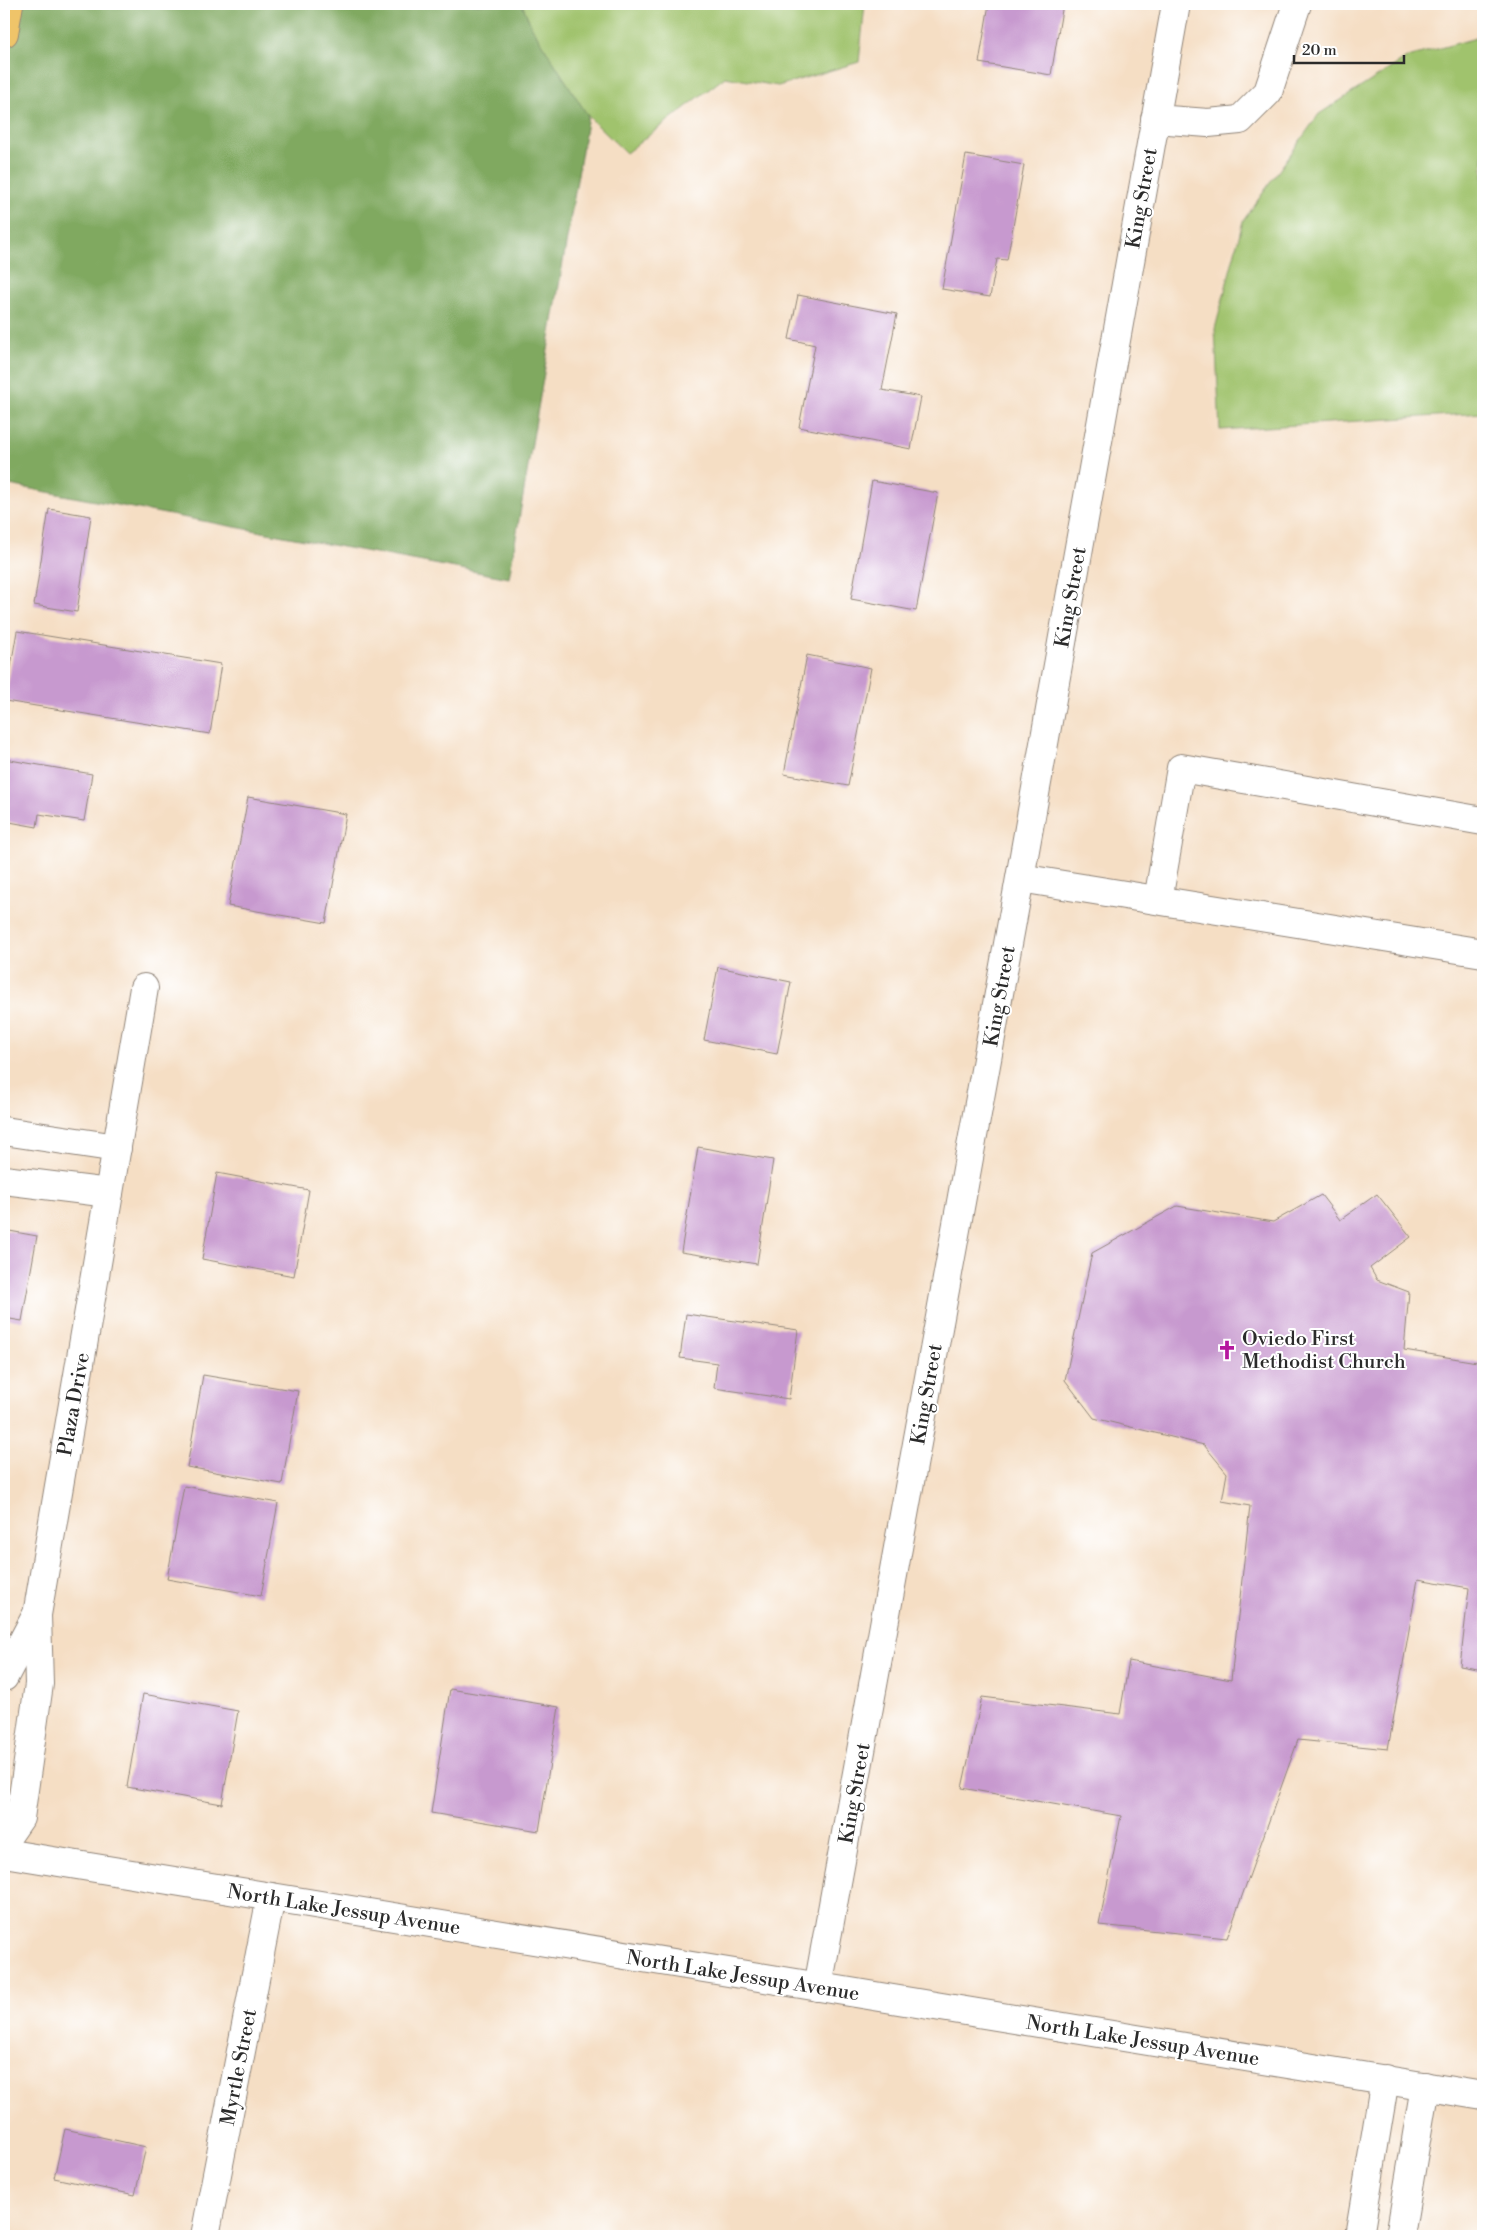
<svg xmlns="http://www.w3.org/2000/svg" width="1487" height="2240" font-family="'Libre Bodoni',serif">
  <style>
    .green { fill: #a0c36d; stroke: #66774c }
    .forest { fill: #80a960; stroke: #566a46 }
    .building { fill: #c799cf }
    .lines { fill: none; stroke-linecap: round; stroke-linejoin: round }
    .minor-casing { stroke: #908478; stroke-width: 30 }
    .major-casing { stroke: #908478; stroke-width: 30 }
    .minor { stroke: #fff; stroke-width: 28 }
    .major { stroke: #efc469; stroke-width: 28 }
    .labels { text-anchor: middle; stroke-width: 4; stroke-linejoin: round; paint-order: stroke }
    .street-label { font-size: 20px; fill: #2b2b2b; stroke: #fff }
    .poi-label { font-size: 20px; fill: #2b2b2b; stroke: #fff; text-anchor: start }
  </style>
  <rect width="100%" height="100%" fill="#fff"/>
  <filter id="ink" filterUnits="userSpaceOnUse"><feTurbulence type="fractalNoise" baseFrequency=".02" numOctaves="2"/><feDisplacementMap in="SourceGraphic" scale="10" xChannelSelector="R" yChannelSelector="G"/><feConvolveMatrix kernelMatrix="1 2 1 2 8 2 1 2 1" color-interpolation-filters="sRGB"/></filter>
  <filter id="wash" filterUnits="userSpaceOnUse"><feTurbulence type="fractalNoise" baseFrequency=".0096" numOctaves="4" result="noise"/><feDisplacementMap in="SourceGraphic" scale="20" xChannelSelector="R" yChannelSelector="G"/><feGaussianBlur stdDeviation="1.12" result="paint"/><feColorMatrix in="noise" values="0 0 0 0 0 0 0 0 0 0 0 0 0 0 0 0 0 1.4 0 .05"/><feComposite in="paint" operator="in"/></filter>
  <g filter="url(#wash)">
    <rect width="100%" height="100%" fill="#f5dec4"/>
    <g class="green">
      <path d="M522 4H865L859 62 778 86 725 77 626 153 587 115 532 28Z"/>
      <path d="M1483 36V413L1220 430 1215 329 1243 221 1319 114 1408 57Z"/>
    </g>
    <path class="forest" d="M4 4H522L532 28 588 116 509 578 4 484Z"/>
    <g id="blocks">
      <g class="building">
        <path d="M989 4H1063L1051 75 979 63Z"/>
        <path d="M966 155 1024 165 1007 260 997 259 990 297 942 289Z"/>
        <path d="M798 295 897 314 882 390 921 397 911 449 799 427 815 345 789 339Z"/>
        <path d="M872 481 938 493 916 611 851 599Z"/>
        <path d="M49 509 91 516 77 612 34 605Z"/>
        <path d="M17 631 221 664 210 734 5 701Z"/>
        <path d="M807 655 871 668 848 786 784 774Z"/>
        <path d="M4 759 92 774 84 821 39 814 37 827 4 821Z"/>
        <path d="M248 797 346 814 326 923 228 906Z"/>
        <path d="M718 967 791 982 777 1054 704 1040Z"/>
        <path d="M698 1147 773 1160 757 1264 681 1252Z"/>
        <path d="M217 1173 309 1190 294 1276 202 1259Z"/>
        <path d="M1377 1194 1411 1237 1370 1268 1377 1280 1409 1292 1404 1350 1483 1363V1670L1460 1666 1469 1588 1418 1579 1388 1749 1298 1740 1227 1938 1099 1925 1121 1816 962 1788 982 1697 1120 1714 1129 1661 1231 1680 1250 1506 1222 1501 1227 1473 1204 1445 1094 1418 1065 1380 1092 1253 1177 1206 1273 1222 1321 1195 1340 1220Z"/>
        <path d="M4 1230 37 1236 22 1321 4 1318Z"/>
        <path d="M686 1314 798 1330 789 1399 714 1388 717 1363 680 1358Z"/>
        <path d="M203 1375 298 1391 282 1484 187 1467Z"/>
        <path d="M184 1486 278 1503 261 1596 167 1579Z"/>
        <path d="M450 1689 559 1707 539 1831 431 1813Z"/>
        <path d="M143 1694 238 1711 222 1804 127 1787Z"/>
        <path d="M65 2129 146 2147 135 2195 54 2178Z"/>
      </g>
    </g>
  </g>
  <g filter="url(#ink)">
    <use href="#blocks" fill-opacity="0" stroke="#908478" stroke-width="1"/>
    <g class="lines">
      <defs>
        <g id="minor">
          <path d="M1155 119 1208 123 1240 120 1268 92 1297 4"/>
          <path d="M1020 878 1483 953"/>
          <path d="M1158 900 1181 768 1483 821"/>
          <path d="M4 1131 117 1148"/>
          <path d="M4 1180 109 1193"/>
          <path d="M4 1677 36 1616"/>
          <path d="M4 1841 20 1818 39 1684 37 1615 144 988"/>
          <path d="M4 1853 1483 2096"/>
          <path d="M818 1987 1020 878 1176 4"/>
          <path d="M205 2236 271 1897"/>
          <path d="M1359 2236 1385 2079"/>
          <path d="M1400 2236 1425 2086"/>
        </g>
        <path id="major" d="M4 33 9 4"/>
      </defs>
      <use href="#minor" class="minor-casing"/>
      <use href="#major" class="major-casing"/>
      <use href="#minor" class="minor"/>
      <use href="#major" class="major"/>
    </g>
  </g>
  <defs>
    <symbol id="church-bare" viewBox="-9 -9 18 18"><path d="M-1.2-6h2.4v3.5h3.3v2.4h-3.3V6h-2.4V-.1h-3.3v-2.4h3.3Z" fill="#b5179e" stroke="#fff" stroke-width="2.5" paint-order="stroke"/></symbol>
  </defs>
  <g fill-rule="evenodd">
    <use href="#church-bare" x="1213" y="1336" width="28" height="28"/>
  </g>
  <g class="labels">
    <g class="street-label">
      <text transform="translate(1141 198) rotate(-80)" y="7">King Street</text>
      <text transform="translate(1070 597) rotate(-80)" y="7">King Street</text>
      <text transform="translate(999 996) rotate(-80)" y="7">King Street</text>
      <text transform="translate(926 1394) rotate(-80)" y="7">King Street</text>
      <text transform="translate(73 1404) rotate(-80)" y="7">Plaza Drive</text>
      <text transform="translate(854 1793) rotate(-80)" y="7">King Street</text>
      <text transform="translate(344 1909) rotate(9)" y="7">North Lake Jessup Avenue</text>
      <text transform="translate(743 1975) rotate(9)" y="7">North Lake Jessup Avenue</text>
      <text transform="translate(1143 2040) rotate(9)" y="7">North Lake Jessup Avenue</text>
      <text transform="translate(238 2067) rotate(-79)" y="7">Myrtle Street</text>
    </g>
    <g class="poi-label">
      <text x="1242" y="1345">Oviedo First<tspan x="1242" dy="23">Methodist Church</tspan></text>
    </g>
  </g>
  <rect width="1487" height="2240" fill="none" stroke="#fff" stroke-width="20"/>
  <path d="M1294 55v8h110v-8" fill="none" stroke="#2b2b2b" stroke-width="2.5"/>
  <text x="1302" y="55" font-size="15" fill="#2b2b2b" stroke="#ffffff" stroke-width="4" paint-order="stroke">20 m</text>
</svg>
